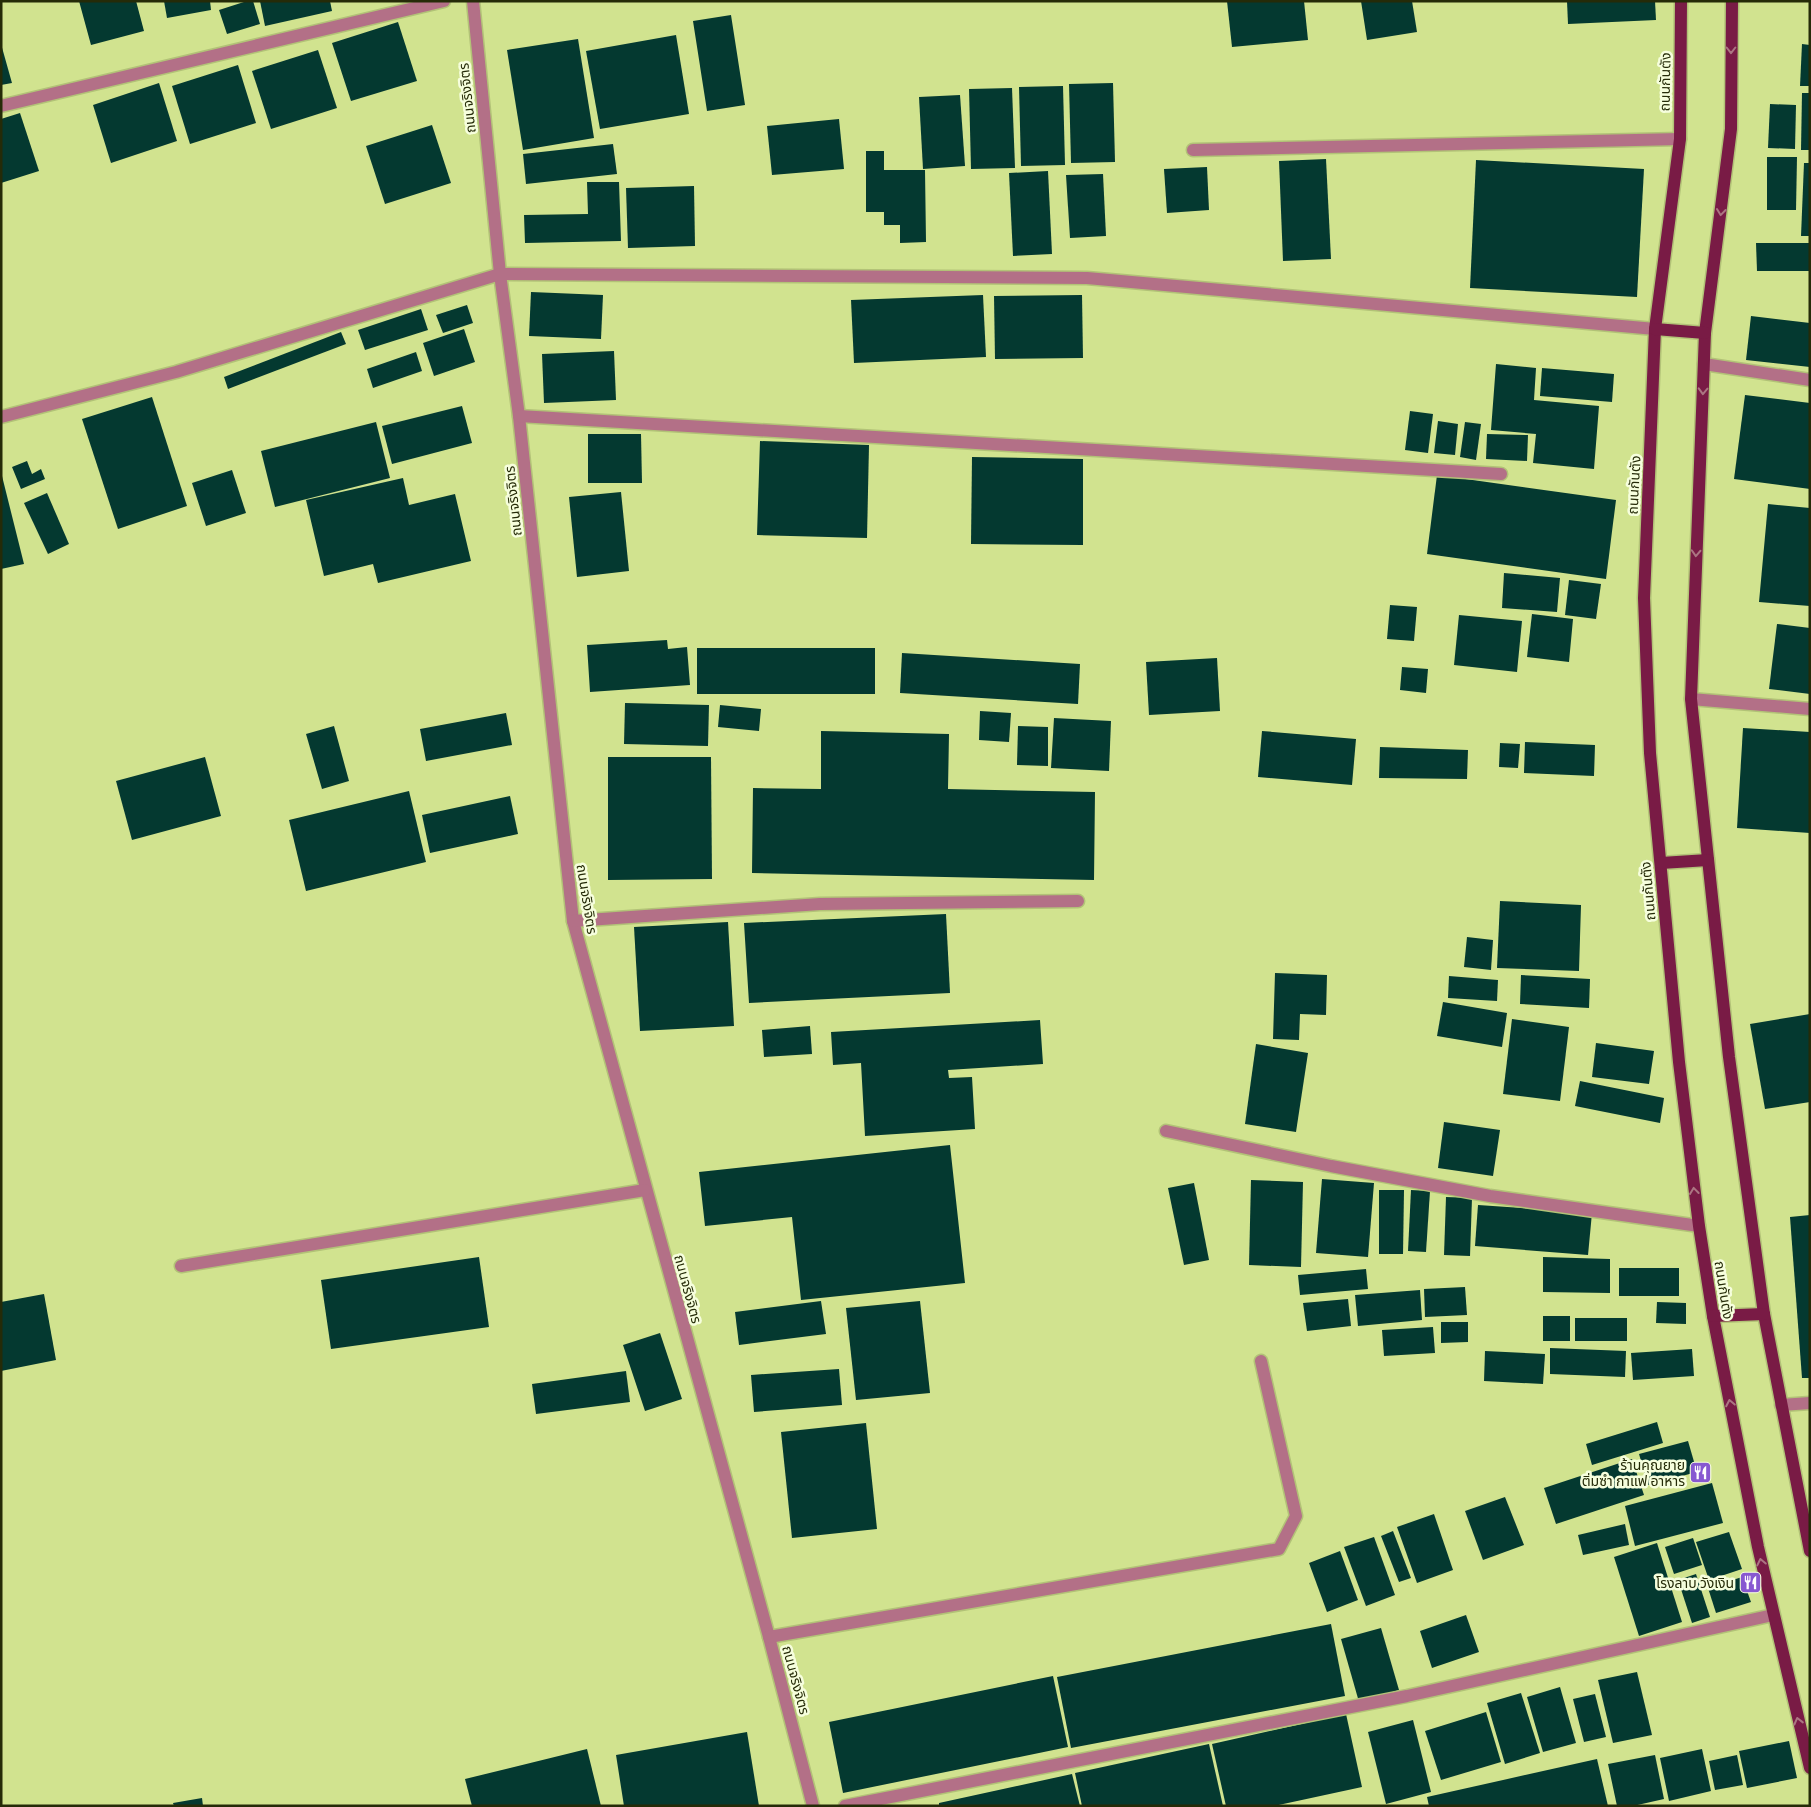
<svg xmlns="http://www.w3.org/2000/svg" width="1811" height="1807" font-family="Overpass,'Noto Sans Thai',sans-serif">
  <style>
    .building { fill: #043930 }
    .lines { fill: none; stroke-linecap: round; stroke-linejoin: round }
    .minor-casing { stroke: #b2c277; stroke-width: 15 }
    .major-casing { stroke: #b2c277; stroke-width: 15 }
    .minor { stroke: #b37087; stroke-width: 12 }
    .major { stroke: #791b45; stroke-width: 12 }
    .oneway { stroke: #ab7682 }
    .labels { text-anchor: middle; stroke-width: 5; stroke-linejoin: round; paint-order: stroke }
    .street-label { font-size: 14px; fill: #252b08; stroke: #f6fedd }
    .poi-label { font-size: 14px; fill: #252b08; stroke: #f6fedd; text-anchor: end }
  </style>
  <rect width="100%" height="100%" fill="#d1e38f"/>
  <g class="building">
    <path d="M79 1H136L144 31 91 45Z"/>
    <path d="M164 1H210L211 10 167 18Z"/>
    <path d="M247 1H253L260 24 227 34 219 10Z"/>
    <path d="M260 1H330L332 11 265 26Z"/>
    <path d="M1227 1H1304L1308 40 1232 47Z"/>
    <path d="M1361 1H1412L1417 32 1367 40Z"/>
    <path d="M1567 1H1655L1656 20 1568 24Z"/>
    <path d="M731 15 745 105 707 111 693 21Z"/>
    <path d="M398 22 417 81 351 101 332 43Z"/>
    <path d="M676 35 689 114 600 129 586 51Z"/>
    <path d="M578 39 594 138 523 150 507 50Z"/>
    <path d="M1 44 12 83 1 85Z"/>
    <path d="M1802 44 1810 45V86H1800Z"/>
    <path d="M318 50 337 108 271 129 252 71Z"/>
    <path d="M238 65 256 123 190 144 172 86Z"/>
    <path d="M159 83 177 141 111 163 93 105Z"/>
    <path d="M1113 83 1115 162 1071 163 1069 84Z"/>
    <path d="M1063 86 1065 165 1021 166 1019 87Z"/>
    <path d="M1012 88 1015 168 971 169 969 89Z"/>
    <path d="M1802 93H1810V150H1801Z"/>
    <path d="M960 95 965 166 923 169 919 97Z"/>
    <path d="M1770 104 1796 105 1795 149 1768 148Z"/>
    <path d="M20 113 39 171 1 183V119Z"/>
    <path d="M839 119 844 169 772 175 767 126Z"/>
    <path d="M432 125 451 183 385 204 366 146Z"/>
    <path d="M613 144 617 174 526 184 523 154Z"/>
    <path d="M866 151H884V170H925L926 242 900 243V225H884V212H866Z"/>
    <path d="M1767 157H1797L1796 210H1767Z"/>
    <path d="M1326 159 1331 259 1283 261 1279 161Z"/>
    <path d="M1476 160 1644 169 1637 297 1470 288Z"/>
    <path d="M1804 163H1810V236H1801Z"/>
    <path d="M1207 167 1209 210 1167 213 1164 169Z"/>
    <path d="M1048 171 1052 254 1013 256 1009 173Z"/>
    <path d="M1103 174 1106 236 1070 238 1066 175Z"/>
    <path d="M587 182H619L621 241 525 243 524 215 588 214Z"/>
    <path d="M694 186 695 246 628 248 626 188Z"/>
    <path d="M1756 243H1810V271H1757Z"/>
    <path d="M531 292 603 295 601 339 529 336Z"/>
    <path d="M983 295 986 357 854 363 851 300Z"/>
    <path d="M1082 295 1083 358 995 359 994 296Z"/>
    <path d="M467 305 473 323 443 333 436 315Z"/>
    <path d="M421 309 428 330 365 350 358 330Z"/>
    <path d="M1751 316 1810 323V367L1746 360Z"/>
    <path d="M464 329 475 362 434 376 423 343Z"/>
    <path d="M341 332 346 344 228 389 224 377Z"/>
    <path d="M614 351 616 400 544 403 542 354Z"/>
    <path d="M416 352 422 371 373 388 367 369Z"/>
    <path d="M1496 364 1536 368 1534 400 1599 406 1594 469 1533 463 1536 434 1491 430Z"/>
    <path d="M1542 368 1614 374 1612 402 1540 396Z"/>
    <path d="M1745 395 1810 403V489L1734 479Z"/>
    <path d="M152 397 187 506 118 529 82 419Z"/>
    <path d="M462 406 472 443 392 464 382 426Z"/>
    <path d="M1410 411 1433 414 1428 453 1405 450Z"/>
    <path d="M1438 421 1458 424 1455 455 1434 453Z"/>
    <path d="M376 422 390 478 275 507 261 451Z"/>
    <path d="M1465 422 1481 424 1476 460 1460 457Z"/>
    <path d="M588 434H641L642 483H588Z"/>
    <path d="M1487 434 1528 435 1527 461 1486 459Z"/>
    <path d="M760 441 869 445 867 538 757 535Z"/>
    <path d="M972 457 1083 459V545L971 544Z"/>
    <path d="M27 461 32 474 41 469 45 479 21 489 12 467Z"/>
    <path d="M232 470 246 513 206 526 192 483Z"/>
    <path d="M1 472 24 564 1 569Z"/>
    <path d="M1437 475 1616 500 1606 579 1427 554Z"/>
    <path d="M403 478 409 505 455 494 471 561 378 583 373 564 324 576 306 500Z"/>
    <path d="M621 492 629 571 577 577 569 497Z"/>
    <path d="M47 493 69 544 48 554 24 503Z"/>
    <path d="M1768 504 1810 508V606L1759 602Z"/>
    <path d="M1504 573 1560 578 1557 612 1502 608Z"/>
    <path d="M1569 580 1601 584 1596 619 1565 615Z"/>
    <path d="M1390 605 1417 607 1414 641 1387 639Z"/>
    <path d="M1532 614 1573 619 1569 662 1527 657Z"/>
    <path d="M1459 615 1522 621 1517 672 1454 665Z"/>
    <path d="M1777 624 1810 628V694L1769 689Z"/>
    <path d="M667 640 668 649 687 647 690 685 590 692 587 645Z"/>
    <rect x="697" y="648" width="178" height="46"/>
    <path d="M902 653 1080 664 1078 704 900 693Z"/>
    <path d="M1217 658 1220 711 1149 715 1146 662Z"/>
    <path d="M1402 667 1428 669 1426 693 1400 690Z"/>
    <path d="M625 703 709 705 708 746 624 744Z"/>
    <path d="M720 705 761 709 759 731 718 727Z"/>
    <path d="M980 711 1011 713 1009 742 979 740Z"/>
    <path d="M506 713 512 745 426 761 420 729Z"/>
    <path d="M1054 718 1111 721 1109 771 1051 768Z"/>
    <path d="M334 726 349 781 322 789 306 734Z"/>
    <path d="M1018 726 1048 727V766L1017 765Z"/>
    <path d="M1743 728 1810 732V833L1737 828Z"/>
    <path d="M821 731 949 734 948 789 1095 792 1094 880 752 873 753 788 821 789Z"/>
    <path d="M1262 731 1356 739 1352 785 1258 777Z"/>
    <path d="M1525 742 1595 745 1594 776 1524 773Z"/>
    <path d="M1500 743 1520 744 1518 768 1499 767Z"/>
    <path d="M1380 747 1468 750 1467 779 1379 778Z"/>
    <path d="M205 757 221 816 132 840 116 781Z"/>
    <path d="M608 757H711L712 879 608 880Z"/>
    <path d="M409 791 426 862 306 891 289 820Z"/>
    <path d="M510 796 518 834 430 853 422 815Z"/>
    <path d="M1500 901 1581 905 1579 971 1497 968Z"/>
    <path d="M946 914 950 993 749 1003 744 923Z"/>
    <path d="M728 922 734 1026 640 1031 634 927Z"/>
    <path d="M1467 937 1493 940 1491 970 1464 967Z"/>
    <path d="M1275 973 1327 975 1326 1015 1300 1014 1299 1040 1273 1039Z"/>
    <path d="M1521 975 1590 979 1589 1008 1520 1004Z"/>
    <path d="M1449 976 1498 980 1497 1001 1448 998Z"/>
    <path d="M1443 1002 1507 1013 1502 1047 1437 1036Z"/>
    <path d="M1810 1014V1102L1765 1109 1750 1024Z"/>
    <path d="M1512 1019 1569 1027 1560 1101 1503 1094Z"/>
    <path d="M1040 1020 1043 1064 948 1070 949 1078 972 1077 975 1129 865 1136 861 1063 833 1065 831 1032Z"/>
    <path d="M810 1026 812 1054 764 1057 762 1030Z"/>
    <path d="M1596 1043 1654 1051 1649 1084 1592 1077Z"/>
    <path d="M1256 1044 1308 1053 1296 1132 1245 1124Z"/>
    <path d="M1580 1081 1664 1098 1660 1123 1575 1106Z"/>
    <path d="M1444 1122 1500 1130 1493 1176 1438 1168Z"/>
    <path d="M950 1145 965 1283 801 1300 792 1217 705 1226 699 1172Z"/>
    <path d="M1322 1179 1374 1183 1368 1257 1316 1253Z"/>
    <path d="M1251 1180 1303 1182 1301 1267 1249 1265Z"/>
    <path d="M1194 1183 1209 1260 1184 1265 1168 1188Z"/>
    <path d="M1379 1190H1404L1403 1254H1379Z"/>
    <path d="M1411 1190 1430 1191 1426 1252 1408 1251Z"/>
    <path d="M1446 1197 1472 1198 1470 1256 1444 1255Z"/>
    <path d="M1478 1205 1592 1213 1588 1255 1475 1246Z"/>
    <path d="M1810 1215V1378H1802L1790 1217Z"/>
    <path d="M479 1257 489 1327 331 1349 321 1280Z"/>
    <path d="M1543 1257 1610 1259V1293L1543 1292Z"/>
    <rect x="1619" y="1268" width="60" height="28"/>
    <path d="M1366 1269 1368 1289 1300 1295 1298 1275Z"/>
    <path d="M1465 1287 1467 1315 1425 1317 1424 1289Z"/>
    <path d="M1420 1290 1422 1320 1358 1326 1355 1295Z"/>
    <path d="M44 1294 56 1360 1 1371V1302Z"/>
    <path d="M1348 1299 1351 1326 1307 1331 1303 1303Z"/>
    <path d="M821 1301 826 1334 739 1345 735 1312Z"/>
    <path d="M920 1301 930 1393 856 1400 846 1308Z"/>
    <path d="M1657 1302 1686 1303V1324L1656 1323Z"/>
    <rect x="1543" y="1316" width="27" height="25"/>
    <rect x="1575" y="1318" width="52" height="23"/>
    <path d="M1441 1322H1468V1342L1441 1343Z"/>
    <path d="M1433 1327 1435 1353 1384 1356 1382 1330Z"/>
    <path d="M660 1333 682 1399 645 1411 623 1345Z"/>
    <path d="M1550 1348 1626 1351 1625 1377 1550 1374Z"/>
    <path d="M1692 1349 1694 1376 1633 1380 1631 1353Z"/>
    <path d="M1485 1351 1545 1354 1543 1384 1484 1381Z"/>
    <path d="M839 1369 842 1405 754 1412 751 1375Z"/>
    <path d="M626 1371 630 1402 536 1414 532 1384Z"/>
    <path d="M1657 1422 1663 1443 1592 1465 1586 1444Z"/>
    <path d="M866 1423 877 1529 792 1538 781 1432Z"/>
    <path d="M1688 1441 1697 1472 1648 1485 1639 1454Z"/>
    <path d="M1632 1459 1644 1495 1556 1524 1544 1488Z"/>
    <path d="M1712 1483 1723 1523 1635 1546 1625 1506Z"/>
    <path d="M1505 1497 1524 1545 1483 1560 1465 1511Z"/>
    <path d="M1434 1514 1453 1570 1417 1583 1397 1527Z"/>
    <path d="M1625 1524 1629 1545 1583 1555 1578 1535Z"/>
    <path d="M1393 1531 1411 1578 1399 1582 1381 1536Z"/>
    <path d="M1729 1532 1742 1569 1709 1580 1696 1542Z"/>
    <path d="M1374 1537 1395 1595 1366 1606 1344 1547Z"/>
    <path d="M1693 1538 1702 1565 1674 1574 1665 1547Z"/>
    <path d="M1657 1543 1682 1622 1639 1636 1614 1557Z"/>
    <path d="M1340 1551 1358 1600 1327 1612 1309 1563Z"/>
    <path d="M1696 1574 1710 1617 1692 1623 1678 1580Z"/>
    <path d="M1742 1577 1751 1602 1716 1613 1708 1588Z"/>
    <path d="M1466 1615 1479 1652 1432 1668 1420 1631Z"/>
    <path d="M1331 1624 1345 1696 1071 1748 1057 1677Z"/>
    <path d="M1381 1628 1399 1690 1359 1702 1341 1639Z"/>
    <path d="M1637 1672 1652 1735 1613 1743 1598 1680Z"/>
    <path d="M1053 1676 1068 1747 843 1793 829 1722Z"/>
    <path d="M1560 1687 1576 1743 1543 1752 1527 1697Z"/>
    <path d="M1521 1693 1540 1753 1505 1764 1487 1703Z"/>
    <path d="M1595 1694 1606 1737 1584 1742 1573 1699Z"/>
    <path d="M1486 1712 1501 1762 1441 1780 1425 1731Z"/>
    <path d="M1346 1714 1362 1787 1274 1806H1226L1212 1744Z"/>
    <path d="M1413 1720 1431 1792 1386 1804 1368 1732Z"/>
    <path d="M747 1732 759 1806H624L616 1755Z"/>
    <path d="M1789 1741 1797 1778 1747 1788 1739 1751Z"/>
    <path d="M1209 1744 1223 1806H1082L1075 1773Z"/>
    <path d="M587 1749 601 1806H472L465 1779Z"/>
    <path d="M1702 1749 1711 1791 1669 1801 1660 1758Z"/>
    <path d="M1655 1755 1664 1799 1633 1806H1617L1608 1764Z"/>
    <path d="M1737 1755 1743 1785 1715 1790 1709 1761Z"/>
    <path d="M1597 1759 1608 1806H1429L1427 1797Z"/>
    <path d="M1072 1774 1080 1806H939V1803Z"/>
    <path d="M202 1798 203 1806H174L173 1803Z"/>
  </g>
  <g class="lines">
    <defs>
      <g id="minor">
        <path d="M473 1 500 274 519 416 573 921 769 1637 813 1806"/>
        <path d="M1 106 444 1"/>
        <path d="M1193 150 1680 139"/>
        <path d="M1704 364 1810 380"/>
        <path d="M519 416 1501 474"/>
        <path d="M1 417 176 372 500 274 1087 278 1655 329"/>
        <path d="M1691 699 1810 709"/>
        <path d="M573 921 820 904 1078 901"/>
        <path d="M1166 1131 1331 1166 1490 1196 1699 1226"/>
        <path d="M181 1266 645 1190"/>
        <path d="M1781 1405 1810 1403"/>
        <path d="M769 1637 1279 1549 1296 1516 1261 1361"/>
        <path d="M845 1806 1407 1696 1773 1615"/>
      </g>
      <g id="major">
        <path d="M1681 1 1680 139 1655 329 1644 598 1650 753 1679 1062 1699 1226 1713 1316 1758 1547 1810 1768"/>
        <path d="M1732 1 1731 129 1705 333 1691 699 1729 1057 1764 1314 1810 1551"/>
        <path d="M1655 329 1705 333"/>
        <path d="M1661 863 1708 860"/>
        <path d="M1713 1316 1764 1314"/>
      </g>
    </defs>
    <use href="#minor" class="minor-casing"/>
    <use href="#major" class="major-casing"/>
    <use href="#minor" class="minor"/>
    <use href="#major" class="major"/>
  </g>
  <defs><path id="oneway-chevron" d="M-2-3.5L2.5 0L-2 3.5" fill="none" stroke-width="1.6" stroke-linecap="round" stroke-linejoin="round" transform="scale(1.25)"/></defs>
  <g class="oneway">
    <use href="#oneway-chevron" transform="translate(1731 50) rotate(90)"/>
    <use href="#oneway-chevron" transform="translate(1721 212) rotate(97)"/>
    <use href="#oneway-chevron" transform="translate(1703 391) rotate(92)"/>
    <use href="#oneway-chevron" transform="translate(1696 553) rotate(93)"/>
    <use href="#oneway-chevron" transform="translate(1694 1191) rotate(-97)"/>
    <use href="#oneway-chevron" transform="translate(1730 1403) rotate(-101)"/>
    <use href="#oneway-chevron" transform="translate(1761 1562) rotate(-102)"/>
    <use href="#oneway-chevron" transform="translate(1798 1721) rotate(-104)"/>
  </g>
  <defs>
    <symbol id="restaurant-square" viewBox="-11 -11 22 22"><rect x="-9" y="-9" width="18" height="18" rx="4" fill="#8758d1" stroke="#f6fedd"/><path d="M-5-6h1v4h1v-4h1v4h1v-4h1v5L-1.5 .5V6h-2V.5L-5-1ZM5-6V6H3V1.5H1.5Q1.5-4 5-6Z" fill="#fff"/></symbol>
  </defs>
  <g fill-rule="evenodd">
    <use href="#restaurant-square" x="1688" y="1460" width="25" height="25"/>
    <use href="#restaurant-square" x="1738" y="1570" width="25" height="25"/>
  </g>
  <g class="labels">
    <g class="street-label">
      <text transform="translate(1665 82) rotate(-89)" y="5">ถนนกันตัง</text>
      <text transform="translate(467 98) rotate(-96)" y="5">ถนนจริงจิตร</text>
      <text transform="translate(1634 485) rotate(-87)" y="5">ถนนกันตัง</text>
      <text transform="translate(513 501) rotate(-96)" y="5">ถนนจริงจิตร</text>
      <text transform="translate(1648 891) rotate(-95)" y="5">ถนนกันตัง</text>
      <text transform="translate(587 899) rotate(81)" y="5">ถนนจริงจิตร</text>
      <text transform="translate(688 1289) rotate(75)" y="5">ถนนจริงจิตร</text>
      <text transform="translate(1724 1290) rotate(81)" y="5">ถนนกันตัง</text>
      <text transform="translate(796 1680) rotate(75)" y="5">ถนนจริงจิตร</text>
    </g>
    <g class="poi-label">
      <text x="1685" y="1470">ร้านคุณยาย<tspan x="1685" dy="16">ติ่มซำ กาแฟ อาหาร</tspan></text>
      <text x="1734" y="1588">โรงลาบ วังเงิน</text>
    </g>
  </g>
  <rect width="1811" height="1807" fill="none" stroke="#252b08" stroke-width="5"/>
</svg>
